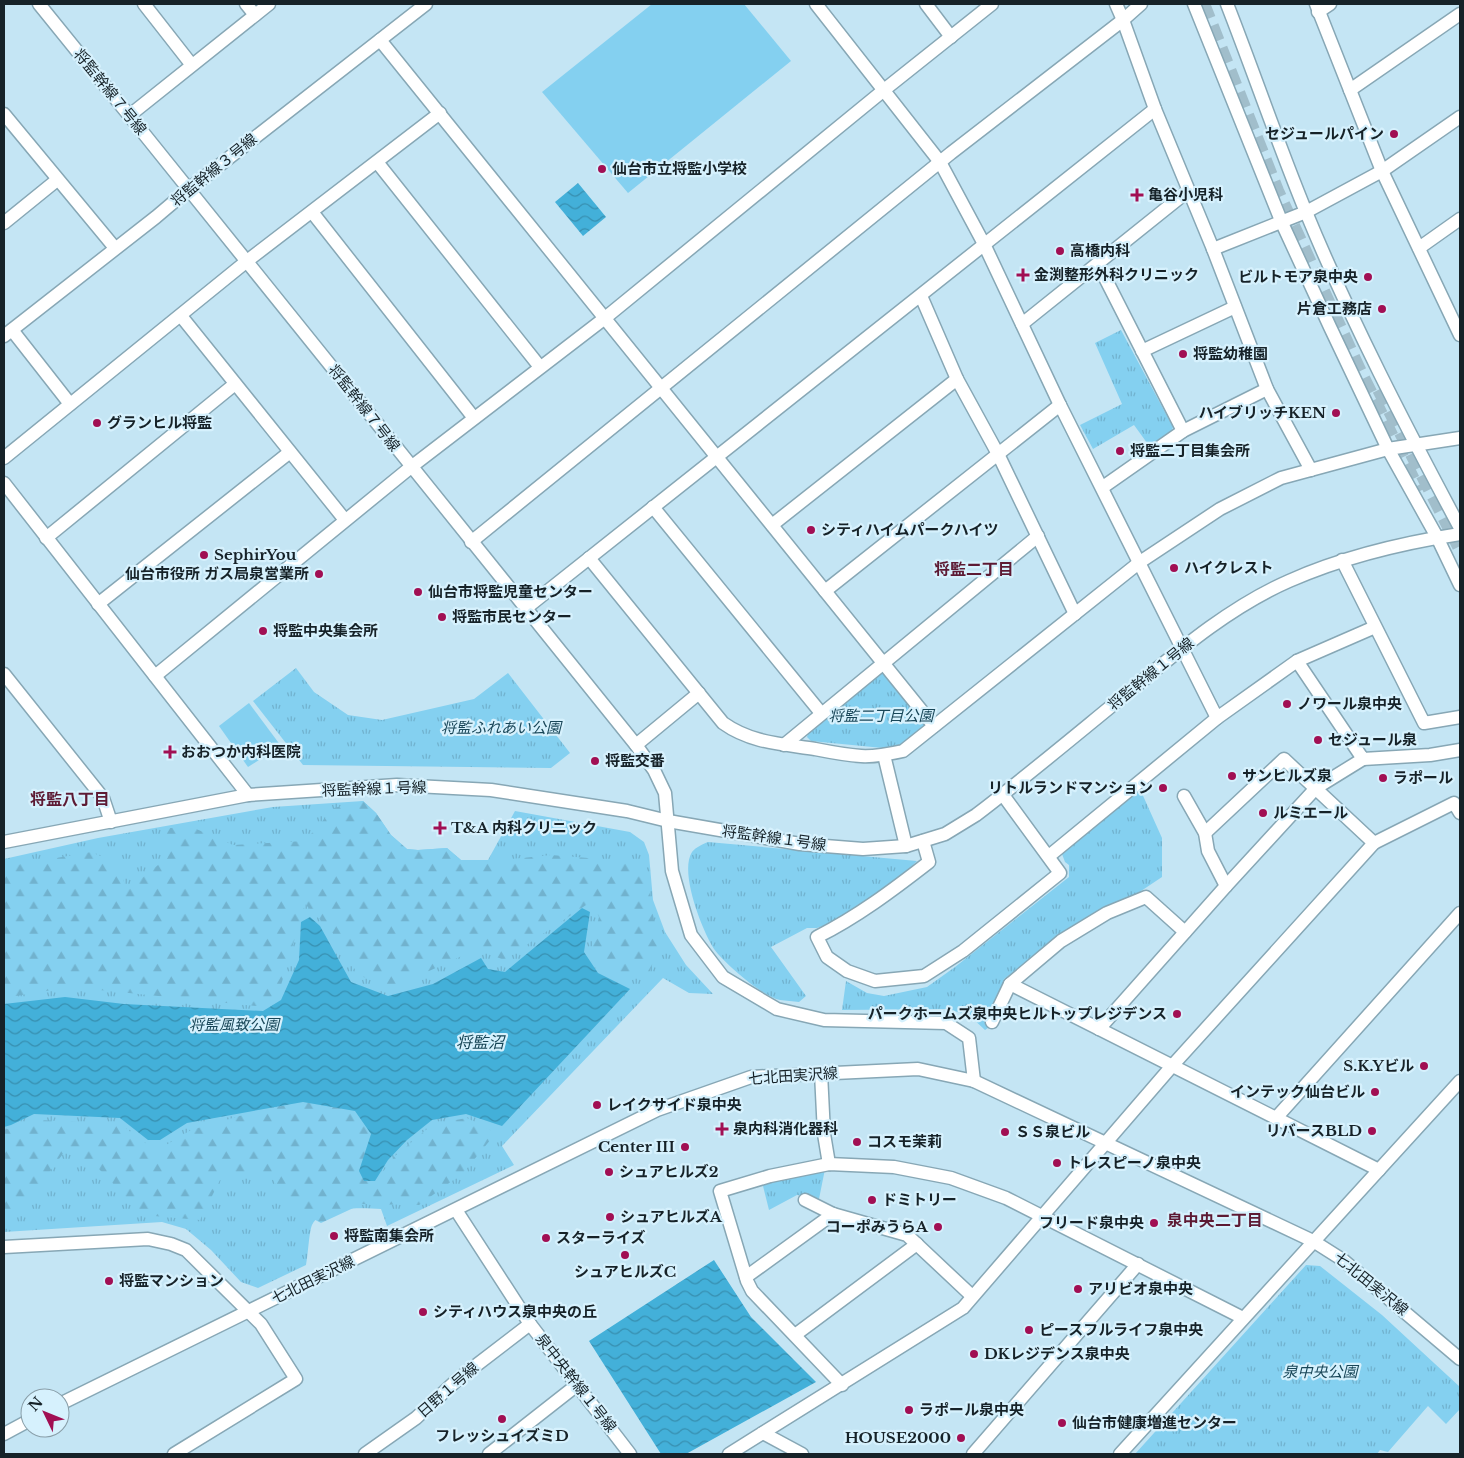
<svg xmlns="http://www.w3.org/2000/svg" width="1464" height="1458" font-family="'Libre Baskerville','Noto Sans JP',serif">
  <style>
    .grass { fill: url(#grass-tufts) }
    .forest { fill: url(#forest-firs) }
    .pitch { fill: #84d0f0 }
    .water { fill: url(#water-waves) }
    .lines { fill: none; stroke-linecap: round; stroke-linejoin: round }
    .major-tunnel { stroke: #a1becb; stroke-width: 16; stroke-dasharray: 16 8; stroke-linecap: butt }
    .minor-casing { stroke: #87a7b5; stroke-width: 15 }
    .minor { stroke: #fff; stroke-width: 12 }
    .poi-dot { fill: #a10f53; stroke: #d6f1fd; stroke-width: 2 }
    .labels { text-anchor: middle; stroke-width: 4.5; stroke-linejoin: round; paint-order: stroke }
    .street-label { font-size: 15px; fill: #162228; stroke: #d6f1fd }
    .poi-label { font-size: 15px; font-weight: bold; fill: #162228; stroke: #d6f1fd; text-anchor: start }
    .park-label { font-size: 15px; font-style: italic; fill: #184658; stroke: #d6f1fd }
    .neighbourhood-label { font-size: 16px; font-weight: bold; fill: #5d1a33; stroke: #d6f1fd }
    .water-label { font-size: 16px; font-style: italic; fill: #154455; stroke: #d6f1fd }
  </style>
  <defs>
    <pattern id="grass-tufts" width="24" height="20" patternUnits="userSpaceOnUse" patternTransform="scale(1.25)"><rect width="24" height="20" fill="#84d0f0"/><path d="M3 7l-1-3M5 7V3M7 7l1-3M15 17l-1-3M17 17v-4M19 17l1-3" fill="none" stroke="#71b2ce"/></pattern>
    <pattern id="forest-firs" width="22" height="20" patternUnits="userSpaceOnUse" patternTransform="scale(1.25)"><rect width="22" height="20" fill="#84d0f0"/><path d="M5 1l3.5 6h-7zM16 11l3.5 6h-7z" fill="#71b2ce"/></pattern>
    <pattern id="water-waves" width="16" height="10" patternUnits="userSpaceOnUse" patternTransform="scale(1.25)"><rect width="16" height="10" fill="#43b0d9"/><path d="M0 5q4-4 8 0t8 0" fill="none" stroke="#378fb0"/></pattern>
  </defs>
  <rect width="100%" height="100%" fill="#c4e5f4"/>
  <g class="grass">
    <path d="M1121 330 1173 427 1171 433 1150 447 1134 425 1093 449 1080 425 1122 404 1095 343Z"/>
    <path d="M296 668 314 692 348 715 382 720 474 699 508 673 570 753 551 768 303 765 253 701Z"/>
    <path d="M885 671 925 721V728L905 745 893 749 811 741 807 737 809 731Z"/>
    <path d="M1140 789 1162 838V877L1129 899 1069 931 1004 979 988 1028 985 1030 970 1016 948 1009 842 1010 846 981 867 993 884 996 927 987 955 967 1069 877V865L1065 862 1062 854Z"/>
    <path d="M363 801 376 813 391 835 407 849 418 850 447 848 461 860H488L515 811 630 832 644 842 649 855 653 900 665 932 686 965 713 994 689 993 663 978 502 1146 514 1165 387 1226 381 1209C362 1208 322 1205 312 1225 309 1232 308 1256 306 1265L258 1288 241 1282 211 1250 186 1229 162 1222 4 1232V859L98 838 273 807Z"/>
    <path d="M708 842 917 861 905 873 864 904 836 921 817 928H807L771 947 806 996 799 1002C793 1001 786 1001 780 1000 762 996 725 964 714 949 702 930 679 872 692 852 696 847 703 844 708 842Z"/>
    <path d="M825 1169 819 1199 797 1195 769 1210 762 1182Z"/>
    <path d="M1306 1265 1320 1266 1382 1315 1460 1387V1409L1446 1424 1428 1406 1388 1452 1380 1450 1377 1454H1135Z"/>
  </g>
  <g class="forest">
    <path d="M363 801 376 813 391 835 407 849 418 850 447 848 461 860 495 861 551 855 637 862 649 886 658 948 648 976 618 974 591 950 599 917 592 901 504 960 477 949 392 988 358 975 336 936 305 904 279 992 257 1006 70 987 4 998V867L91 852 117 863 127 890 168 857 162 828H194L233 845 305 841 334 808Z"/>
    <path d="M303 1102 355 1110 371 1134 359 1171 364 1181H376L394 1157 433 1124 467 1118 496 1133 463 1173 419 1205 362 1204 321 1223 289 1206 271 1176H222L200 1220 143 1215 99 1169 65 1151 11 1224H4V1130L38 1120 120 1124 156 1151 191 1130 260 1110Z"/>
  </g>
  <g class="pitch">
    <path d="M652 4H744L791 61 628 193 542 92Z"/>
    <path d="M249 703 281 746 248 767 219 726Z"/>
  </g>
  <g class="water">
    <path d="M578 183 606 217 583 236 555 202Z"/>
    <path d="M582 908 590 912 584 952 598 973 630 989 502 1126 466 1114 432 1120 407 1140 388 1160 375 1181H364L359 1171 371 1134 355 1111 303 1102 187 1123 160 1140H148L120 1118 34 1114 11 1125 4 1127V1004L65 997 124 1004 263 1011 281 1000 299 960 301 922 310 917 320 926 351 982 388 996 433 984 481 958 488 969 505 972Z"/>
    <path d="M714 1260 751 1317 816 1382 686 1454H661L589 1341Z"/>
  </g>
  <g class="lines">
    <g class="major-tunnel">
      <path d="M1202 4 1276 191 1358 370 1418 492"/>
      <path d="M1380 389 1460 546"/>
    </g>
    <defs>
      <g id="minor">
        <path d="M39 4C239 250 435 499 636 745L654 770 665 793 672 871 691 935 723 977 777 1009 824 1020 946 1023 969 1038 974 1081"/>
        <path d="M144 4 191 64"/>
        <path d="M246 4 255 15"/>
        <path d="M816 4 940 162 984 244 1060 405 1217 718 1297 661 1375 627"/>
        <path d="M926 4 951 37"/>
        <path d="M1116 4 1123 20 1155 109 1213 249 1267 389 1311 470"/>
        <path d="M1194 4 1282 223 1330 327 1388 449 1437 537 1460 585"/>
        <path d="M1227 4C1254 73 1278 144 1306 212 1351 321 1405 425 1460 528"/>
        <path d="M1316 4 1382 171 1460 335"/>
        <path d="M1318 12 1330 4"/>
        <path d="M380 40 934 726"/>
        <path d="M1350 90 1460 14"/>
        <path d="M4 114 115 248"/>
        <path d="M130 115 269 4"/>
        <path d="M377 162 540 367"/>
        <path d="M312 212 474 418"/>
        <path d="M4 223 57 180"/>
        <path d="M1419 248 1460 219"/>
        <path d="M1213 249 1306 212 1382 171 1460 117"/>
        <path d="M1098 264 1183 431"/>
        <path d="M921 296 957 379 998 454 1075 614"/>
        <path d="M181 316 345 520"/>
        <path d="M1022 324 1188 191"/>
        <path d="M12 330 70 404"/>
        <path d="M4 336 156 217 189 189 426 4"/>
        <path d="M1142 351 1235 307"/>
        <path d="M4 458 247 261 440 113"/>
        <path d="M4 483 248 795"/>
        <path d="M1103 487 1183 431 1267 389"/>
        <path d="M653 507 821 713"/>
        <path d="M772 525 957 379"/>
        <path d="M46 538 235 384"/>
        <path d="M471 542 951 153 1123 20 1141 4"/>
        <path d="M589 558 723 723C751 743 782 744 815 749 830 752 846 755 861 756 875 757 889 754 903 751L1140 562 1220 509 1281 478 1388 449 1460 438"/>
        <path d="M1342 560 1424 723 1460 717"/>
        <path d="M825 591 1060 405"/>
        <path d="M98 604 290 452"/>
        <path d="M525 609 1155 109"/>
        <path d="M1297 661 1363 759 1430 755 1460 750"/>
        <path d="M4 674 103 798 111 822"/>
        <path d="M155 676 411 467 605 318 884 90 992 4"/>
        <path d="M636 745 699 693"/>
        <path d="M784 745 1038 536"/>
        <path d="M884 755 906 846"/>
        <path d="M1184 796 1205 833 1208 851 1226 886"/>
        <path d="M923 841 929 862C893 890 857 917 817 937L827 957 847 971 875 981 924 976 963 951 1060 873 1003 795"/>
        <path d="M4 842 248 795 397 785 491 790 627 811 668 821 800 844 863 849 906 846 945 834 976 815C1031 773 1083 729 1136 686 1183 647 1232 606 1289 581 1343 557 1402 543 1460 534"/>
        <path d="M1374 843 1454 803 1460 813"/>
        <path d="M1049 856 1217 718"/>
        <path d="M1010 984 1379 1170"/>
        <path d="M992 1022 1010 984 1061 941 1107 913 1146 897 1185 932"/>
        <path d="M1099 1029 1226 886 1316 788 1363 759"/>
        <path d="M821 1073 824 1134 829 1164"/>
        <path d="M1276 1118 1460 913"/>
        <path d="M805 1200 833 1214 907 1235 972 1296"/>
        <path d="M456 1210 530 1324 630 1454"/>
        <path d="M4 1247 148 1239 171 1244 186 1250 261 1324 296 1379 174 1454"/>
        <path d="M746 1277 833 1214"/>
        <path d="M795 1335 917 1244"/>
        <path d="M842 1385 752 1291 747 1281 720 1191 770 1176 829 1164 894 1167 951 1178 1006 1198 1243 1318"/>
        <path d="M60 1404 657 1110 751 1077 918 1069 974 1081 1313 1241 1343 1260 1460 1359"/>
        <path d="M763 1433 802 1454"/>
        <path d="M4 1434 30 1420"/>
        <path d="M365 1454 416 1418 457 1380 530 1324"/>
        <path d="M489 1454 577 1385"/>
        <path d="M729 1454 963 1308 1172 1066 1374 843 1284 759 1205 833"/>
        <path d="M973 1454 1138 1264"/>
        <path d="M1120 1454 1460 1081"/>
      </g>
    </defs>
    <use href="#minor" class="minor-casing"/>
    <use href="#minor" class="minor"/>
  </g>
  <g class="poi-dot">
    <circle cx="1394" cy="134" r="5"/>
    <circle cx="602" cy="169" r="5"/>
    <path d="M1134.5 187.5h5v5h5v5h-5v5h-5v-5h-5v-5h5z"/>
    <circle cx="1060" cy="251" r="5"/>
    <path d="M1020.5 267.5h5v5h5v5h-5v5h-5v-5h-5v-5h5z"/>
    <circle cx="1368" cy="277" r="5"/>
    <circle cx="1382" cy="309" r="5"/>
    <circle cx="1183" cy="354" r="5"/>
    <circle cx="1336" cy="413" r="5"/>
    <circle cx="97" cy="423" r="5"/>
    <circle cx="1120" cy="451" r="5"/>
    <circle cx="811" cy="530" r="5"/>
    <circle cx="204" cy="555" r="5"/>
    <circle cx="1174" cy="568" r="5"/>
    <circle cx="319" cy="574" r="5"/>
    <circle cx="418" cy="592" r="5"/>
    <circle cx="442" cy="617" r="5"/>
    <circle cx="263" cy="631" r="5"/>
    <circle cx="1287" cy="704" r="5"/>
    <circle cx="1318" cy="740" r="5"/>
    <path d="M167.5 744.5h5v5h5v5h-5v5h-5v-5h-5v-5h5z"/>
    <circle cx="595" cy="761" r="5"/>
    <circle cx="1232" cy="776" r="5"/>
    <circle cx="1383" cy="778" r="5"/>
    <circle cx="1163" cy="788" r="5"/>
    <circle cx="1263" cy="813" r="5"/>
    <path d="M437.5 820.5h5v5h5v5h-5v5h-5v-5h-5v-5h5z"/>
    <circle cx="1177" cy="1014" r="5"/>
    <circle cx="1424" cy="1066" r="5"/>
    <circle cx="1375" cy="1092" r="5"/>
    <circle cx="597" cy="1105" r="5"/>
    <path d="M719.5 1121.5h5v5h5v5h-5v5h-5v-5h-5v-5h5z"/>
    <circle cx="1372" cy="1131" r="5"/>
    <circle cx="1005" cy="1132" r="5"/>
    <circle cx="857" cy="1142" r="5"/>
    <circle cx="685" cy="1147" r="5"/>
    <circle cx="1057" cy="1163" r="5"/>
    <circle cx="609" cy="1172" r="5"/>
    <circle cx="872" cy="1200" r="5"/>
    <circle cx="610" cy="1217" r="5"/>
    <circle cx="1154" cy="1223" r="5"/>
    <circle cx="938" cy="1227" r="5"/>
    <circle cx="334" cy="1236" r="5"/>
    <circle cx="546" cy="1238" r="5"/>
    <circle cx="625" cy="1255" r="5"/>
    <circle cx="109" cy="1281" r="5"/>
    <circle cx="1078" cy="1289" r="5"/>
    <circle cx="423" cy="1312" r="5"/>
    <circle cx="1029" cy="1330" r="5"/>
    <circle cx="974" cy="1354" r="5"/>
    <circle cx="909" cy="1410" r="5"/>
    <circle cx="502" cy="1419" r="5"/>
    <circle cx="1062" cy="1423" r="5"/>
    <circle cx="961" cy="1438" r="5"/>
  </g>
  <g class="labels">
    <g class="street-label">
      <text transform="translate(110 92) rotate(51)" y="5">将監幹線７号線</text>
      <text transform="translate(214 170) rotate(-39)" y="5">将監幹線３号線</text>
      <text transform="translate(364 408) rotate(52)" y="5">将監幹線７号線</text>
      <text transform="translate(1151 674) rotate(-39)" y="5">将監幹線１号線</text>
      <text transform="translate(374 789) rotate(-2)" y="5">将監幹線１号線</text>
      <text transform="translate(774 838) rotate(8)" y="5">将監幹線１号線</text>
      <text transform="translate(793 1076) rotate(-4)" y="5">七北田実沢線</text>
      <text transform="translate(313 1280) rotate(-26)" y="5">七北田実沢線</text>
      <text transform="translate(1371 1284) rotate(39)" y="5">七北田実沢線</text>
      <text transform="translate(576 1383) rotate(52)" y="5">泉中央幹線１号線</text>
      <text transform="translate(448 1390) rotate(-41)" y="5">日野１号線</text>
    </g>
    <g class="poi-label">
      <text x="1384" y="139" text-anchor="end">セジュールパイン</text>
      <text x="612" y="174">仙台市立将監小学校</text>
      <text x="1148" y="200">亀谷小児科</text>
      <text x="1070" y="256">高橋内科</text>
      <text x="1034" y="280">金渕整形外科クリニック</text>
      <text x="1358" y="282" text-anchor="end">ビルトモア泉中央</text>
      <text x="1372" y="314" text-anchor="end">片倉工務店</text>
      <text x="1193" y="359">将監幼稚園</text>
      <text x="1326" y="418" text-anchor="end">ハイブリッチKEN</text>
      <text x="107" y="428">グランヒル将監</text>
      <text x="1130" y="456">将監二丁目集会所</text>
      <text x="821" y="535">シティハイムパークハイツ</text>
      <text x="214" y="560">SephirYou</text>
      <text x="1184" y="573">ハイクレスト</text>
      <text x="309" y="579" text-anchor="end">仙台市役所 ガス局泉営業所</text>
      <text x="428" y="597">仙台市将監児童センター</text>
      <text x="452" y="622">将監市民センター</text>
      <text x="273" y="636">将監中央集会所</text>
      <text x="1297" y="709">ノワール泉中央</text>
      <text x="1328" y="745">セジュール泉</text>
      <text x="181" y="757">おおつか内科医院</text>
      <text x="605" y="766">将監交番</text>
      <text x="1242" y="781">サンヒルズ泉</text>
      <text x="1393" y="783">ラポール</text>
      <text x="1153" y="793" text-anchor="end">リトルランドマンション</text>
      <text x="1273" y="818">ルミエール</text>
      <text x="451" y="833">T&amp;A 内科クリニック</text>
      <text x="1167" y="1019" text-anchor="end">パークホームズ泉中央ヒルトップレジデンス</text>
      <text x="1414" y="1071" text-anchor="end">S.K.Yビル</text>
      <text x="1365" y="1097" text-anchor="end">インテック仙台ビル</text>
      <text x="607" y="1110">レイクサイド泉中央</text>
      <text x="733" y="1134">泉内科消化器科</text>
      <text x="1362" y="1136" text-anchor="end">リバースBLD</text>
      <text x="1015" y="1137">ＳＳ泉ビル</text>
      <text x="867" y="1147">コスモ茉莉</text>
      <text x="675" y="1152" text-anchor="end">Center III</text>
      <text x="1067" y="1168">トレスピーノ泉中央</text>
      <text x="619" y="1177">シュアヒルズ2</text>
      <text x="882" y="1205">ドミトリー</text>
      <text x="620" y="1222">シュアヒルズA</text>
      <text x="1144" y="1228" text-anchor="end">フリード泉中央</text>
      <text x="928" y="1232" text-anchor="end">コーポみうらA</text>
      <text x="344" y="1241">将監南集会所</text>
      <text x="556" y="1243">スターライズ</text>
      <text x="625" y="1277" text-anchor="middle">シュアヒルズC</text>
      <text x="119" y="1286">将監マンション</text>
      <text x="1088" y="1294">アリビオ泉中央</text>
      <text x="433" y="1317">シティハウス泉中央の丘</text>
      <text x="1039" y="1335">ピースフルライフ泉中央</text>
      <text x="984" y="1359">DKレジデンス泉中央</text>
      <text x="919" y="1415">ラポール泉中央</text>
      <text x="1072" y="1428">仙台市健康増進センター</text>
      <text x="502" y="1441" text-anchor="middle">フレッシュイズミD</text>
      <text x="951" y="1443" text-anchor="end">HOUSE2000</text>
    </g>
    <g class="park-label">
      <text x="881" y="721">将監二丁目公園</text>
      <text x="501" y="733">将監ふれあい公園</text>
      <text x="234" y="1030">将監風致公園</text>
      <text x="1320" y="1377">泉中央公園</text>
    </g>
    <g class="neighbourhood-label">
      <text x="974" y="575">将監二丁目</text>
      <text x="70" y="805">将監八丁目</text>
      <text x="1215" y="1226">泉中央二丁目</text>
    </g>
    <g class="water-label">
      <text x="480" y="1048">将監沼</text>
    </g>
  </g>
  <rect width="1464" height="1458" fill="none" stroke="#162228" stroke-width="10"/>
  <g transform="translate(45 1413) rotate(313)"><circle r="24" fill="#d6f1fd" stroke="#899ea8"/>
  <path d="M0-4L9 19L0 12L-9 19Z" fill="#a10f53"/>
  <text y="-8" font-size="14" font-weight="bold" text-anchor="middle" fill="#162228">N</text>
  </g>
</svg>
